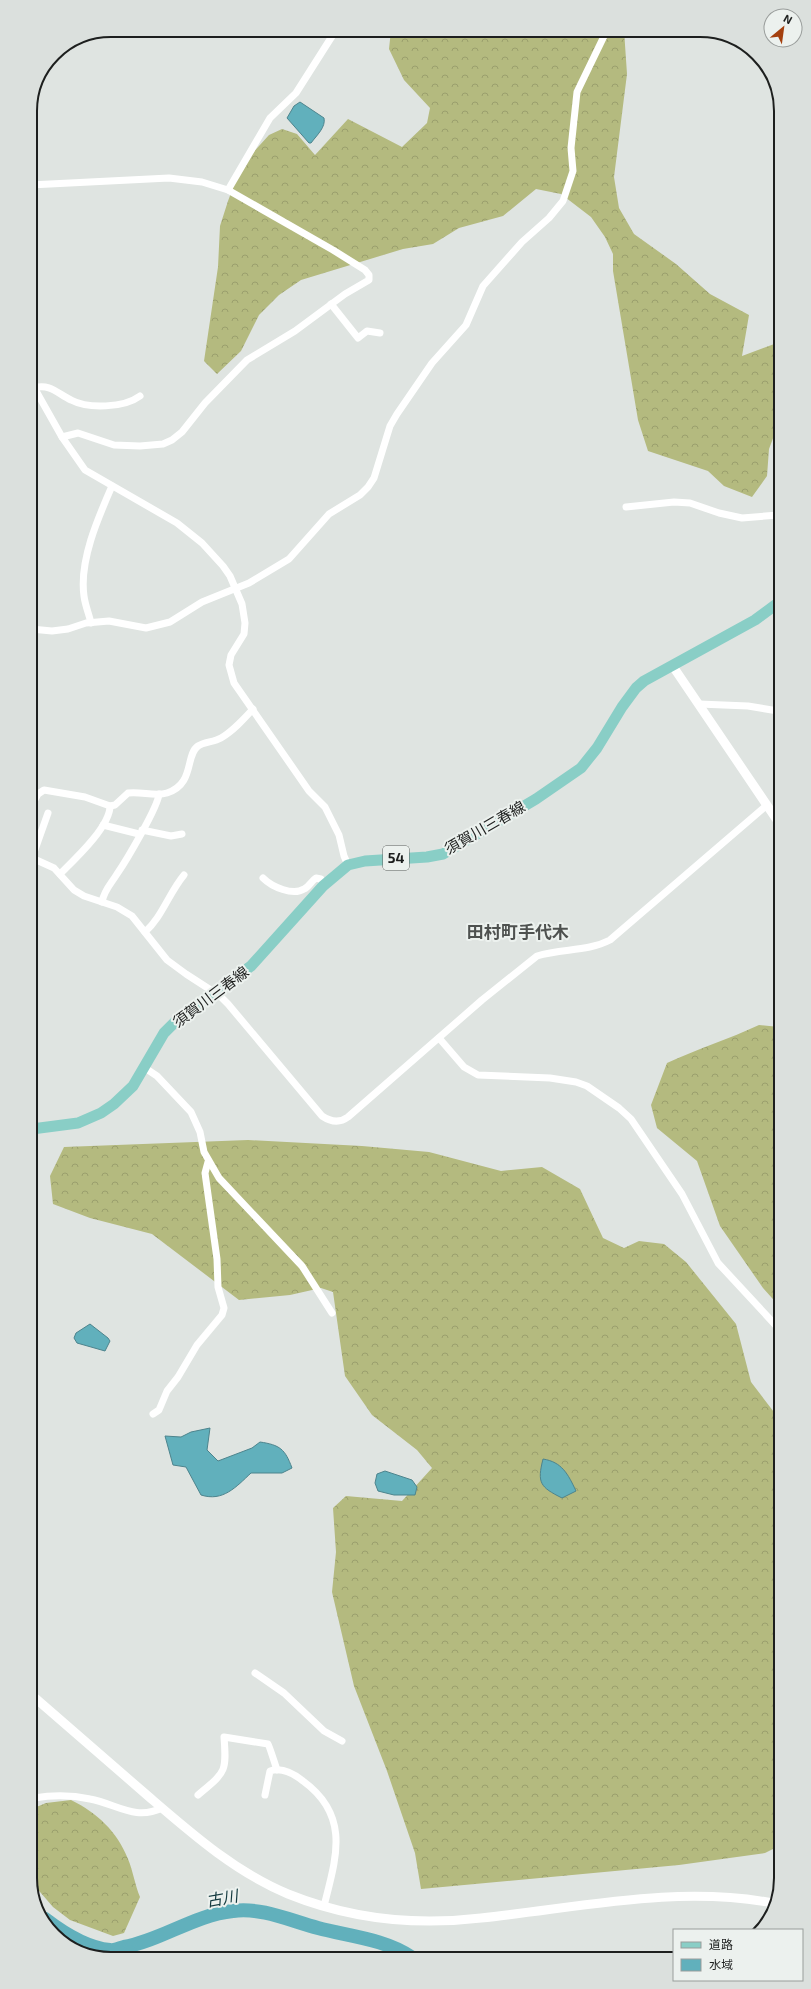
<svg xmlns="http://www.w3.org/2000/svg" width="811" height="1989" font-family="'Exo 2','Noto Sans JP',sans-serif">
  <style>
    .forest { fill: url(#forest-crowns) }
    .water { fill: #61b0bc; stroke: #4d848d }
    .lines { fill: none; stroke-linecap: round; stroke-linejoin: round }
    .river { stroke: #61b0bc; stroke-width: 14 }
    .minor { stroke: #fff; stroke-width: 7 }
    .tertiary { stroke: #fff; stroke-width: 9 }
    .primary { stroke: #89cec6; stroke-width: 11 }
    .labels { text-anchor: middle; stroke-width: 4; stroke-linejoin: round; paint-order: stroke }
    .shield { fill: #ecf1ee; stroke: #5b5e5c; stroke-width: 1 }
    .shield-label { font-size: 14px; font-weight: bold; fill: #1d1f1e }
    .street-label { font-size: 15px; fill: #1d1f1e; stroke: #ecf1ee }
    .water-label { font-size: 16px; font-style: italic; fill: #153b40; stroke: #ecf1ee }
    .quarter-label { font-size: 17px; font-weight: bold; fill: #4e514f; stroke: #ecf1ee }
    .rim { fill: none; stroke: #1d1f1e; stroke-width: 2 }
  </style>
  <defs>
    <pattern id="forest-crowns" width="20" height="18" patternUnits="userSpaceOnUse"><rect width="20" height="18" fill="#b4ba7f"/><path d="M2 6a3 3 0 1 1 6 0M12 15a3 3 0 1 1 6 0" fill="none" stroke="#9a9f6d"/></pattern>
  </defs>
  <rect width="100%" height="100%" fill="#dfe4e1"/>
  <g class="forest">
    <path d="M391 30H624L627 74 614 177 619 208 634 234 676 264 710 294 749 315 742 356 777 343 778 425 769 449 767 476 752 497 724 486 708 471 648 451 638 420 613 271V254L605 237 591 217 561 194 536 189 503 216 459 228 433 244 403 249 301 280 279 295 259 315 241 351 217 374 204 361 218 267 220 226 228 201 241 166 269 135 282 129 297 134 315 155 348 119 402 147 427 123 430 108 404 80 389 49Z"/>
    <path d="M759 1025 779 1027 780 1307 763 1288 720 1226 697 1161 657 1128 651 1105 667 1063C697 1049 729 1039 759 1025Z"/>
    <path d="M248 1140 362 1146 429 1152 501 1171 542 1167 580 1189 603 1238 624 1248 639 1241 664 1244 686 1262 736 1324 751 1382 780 1420 781 1845 765 1853 679 1865 421 1889 415 1853 387 1771 354 1686 332 1592 336 1552 333 1508 346 1496 402 1501 432 1468 417 1450 372 1415 345 1376 333 1292 321 1288 290 1295 239 1300 152 1234 90 1218 53 1204 50 1176 64 1147Z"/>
    <path d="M71 1800C97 1813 117 1831 128 1859 133 1871 135 1885 140 1897L124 1933 113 1936 70 1920 53 1907 34 1885V1808L46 1803Z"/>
  </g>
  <g class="water">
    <path d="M300 102 324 118C326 127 317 135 311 143H309L287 118 294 106Z"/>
    <path d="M90 1324 108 1338 110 1341 105 1351 77 1343 74 1338 76 1333Z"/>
    <path d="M210 1428 207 1450 218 1461 252 1448 260 1442C280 1445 285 1449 292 1468L282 1473H251C236 1487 223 1502 201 1495L186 1467 173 1465 165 1436 181 1437 191 1432Z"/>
    <path d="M543 1459C562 1462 568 1474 576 1491L562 1498C540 1487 537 1483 543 1459Z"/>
    <path d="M385 1471 412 1480 417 1487 415 1495H394L378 1491 375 1483 377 1474Z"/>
  </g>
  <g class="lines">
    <path class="river" d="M45 1919C62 1932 87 1948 110 1950 114 1951 120 1948 124 1947 162 1940 194 1915 233 1911 262 1907 291 1921 318 1928 348 1936 385 1939 411 1957"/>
    <g class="minor">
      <path d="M30 185 169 178 202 182 228 190 333 250 365 270 369 275V280L345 294 295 331 247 360 205 403 182 432 172 440 163 444 140 446 114 445 78 433 62 437"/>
      <path d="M228 190 270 118 296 93 336 30"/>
      <path d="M331 304 358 338 367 331 380 333"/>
      <path d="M31 382 62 437 85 470 177 523 202 543 223 566 230 576 242 604 245 623 244 634 231 655 229 665 234 683 309 791 325 807 339 835 344 856 348 865"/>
      <path d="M34 388C50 383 58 394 71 400 88 409 124 408 140 396"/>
      <path d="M626 507 674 502 690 503 719 513 742 518 778 515"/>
      <path d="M91 623C89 614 85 605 84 596 79 561 98 518 112 486"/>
      <path d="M31 629 52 631 68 629 86 623 109 621 146 628 170 622 202 602 249 583 289 559 329 514 360 495 368 487 374 478 390 426 397 414 432 363 466 325 483 286 522 242 549 218 563 201 573 171 571 148 577 92 607 30"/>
      <path d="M699 704 748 706 778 711"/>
      <path d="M32 805 38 794 44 790 85 797 110 806 115 805 128 793C141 791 155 797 167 793 195 784 185 755 198 746 204 742 214 742 221 738 233 731 243 720 253 709"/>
      <path d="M103 825 139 834"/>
      <path d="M142 830 171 836 182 834"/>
      <path d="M32 858 54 868 74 890 84 896 117 907 132 916 167 960 186 974 220 996 228 1004 322 1116C331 1122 340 1123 348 1117L482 1000 537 956C562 948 587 952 610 940L767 805"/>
      <path d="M32 858 48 813"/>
      <path d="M60 874C74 860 110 827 110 806"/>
      <path d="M263 878C272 887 293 896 304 889 309 887 311 881 316 878L321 879 323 886"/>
      <path d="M102 902C104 890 111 884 117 874 126 861 158 807 159 794"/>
      <path d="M145 932C162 917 169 893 184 875"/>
      <path d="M439 1038 464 1067 478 1075 550 1078 576 1082 587 1086 619 1108 631 1119 682 1194 718 1263 780 1330"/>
      <path d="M145 1068 157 1076 191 1112 200 1132 204 1152 219 1178 302 1266 332 1313"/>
      <path d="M153 1414 159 1410 167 1391 178 1377 197 1345 222 1315 224 1308 218 1287 217 1259 205 1173 208 1162"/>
      <path d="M255 1673 284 1693 324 1731 342 1741"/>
      <path d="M198 1795C225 1772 227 1773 224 1737L268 1744C269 1745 276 1767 277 1770"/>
      <path d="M265 1795 270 1771C282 1767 293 1773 303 1781 351 1816 336 1858 324 1906"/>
      <path d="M34 1798C52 1795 72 1795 90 1799 117 1804 135 1821 162 1808"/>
    </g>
    <g class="tertiary">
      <path d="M672 665 779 823"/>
      <path d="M34 1697C72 1730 110 1763 148 1796 191 1833 235 1872 288 1894 350 1919 414 1926 481 1918 578 1908 675 1885 773 1903"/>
    </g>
    <path class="primary" d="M32 1129 78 1123 101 1113 114 1104 133 1086 164 1033 179 1018 251 966 323 886 348 865 365 861 427 857 443 854 536 799 581 768 597 748 622 707 636 688 644 681 755 620 778 603"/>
  </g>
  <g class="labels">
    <rect class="shield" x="383" y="846" width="26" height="24" rx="3"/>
    <g class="shield-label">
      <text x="396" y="863">54</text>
    </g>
    <g class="street-label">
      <text transform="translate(485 828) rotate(-30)" y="5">須賀川三春線</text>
      <text transform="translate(211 997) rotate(-37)" y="5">須賀川三春線</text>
    </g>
    <g class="water-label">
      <text transform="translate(222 1898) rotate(-10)" y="6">古川</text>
    </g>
    <g class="quarter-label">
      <text x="518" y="938">田村町手代木</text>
    </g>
  </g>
  <path d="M0 0H811V1989H0ZM111 37H700A74 74 0 0 1 774 111V1878A74 74 0 0 1 700 1952H111A74 74 0 0 1 37 1878V111A74 74 0 0 1 111 37Z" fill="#dbe0dd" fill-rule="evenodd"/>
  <path class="rim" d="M111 37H700A74 74 0 0 1 774 111V1878A74 74 0 0 1 700 1952H111A74 74 0 0 1 37 1878V111A74 74 0 0 1 111 37Z"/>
  <rect x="673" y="1929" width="130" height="52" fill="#ecf1ee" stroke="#999d9b"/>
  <rect x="681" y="1942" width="20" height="6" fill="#89cec6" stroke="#999d9b"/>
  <text x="709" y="1949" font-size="12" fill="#1d1f1e">道路</text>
  <rect x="681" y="1959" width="20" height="12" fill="#61b0bc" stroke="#999d9b"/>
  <text x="709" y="1969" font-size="12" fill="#1d1f1e">水域</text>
  <g transform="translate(783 28) rotate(29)"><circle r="19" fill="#ecf1ee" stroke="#999d9b"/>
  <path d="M0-3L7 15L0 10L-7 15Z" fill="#a4400e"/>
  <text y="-6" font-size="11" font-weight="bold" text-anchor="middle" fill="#1d1f1e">N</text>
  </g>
</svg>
